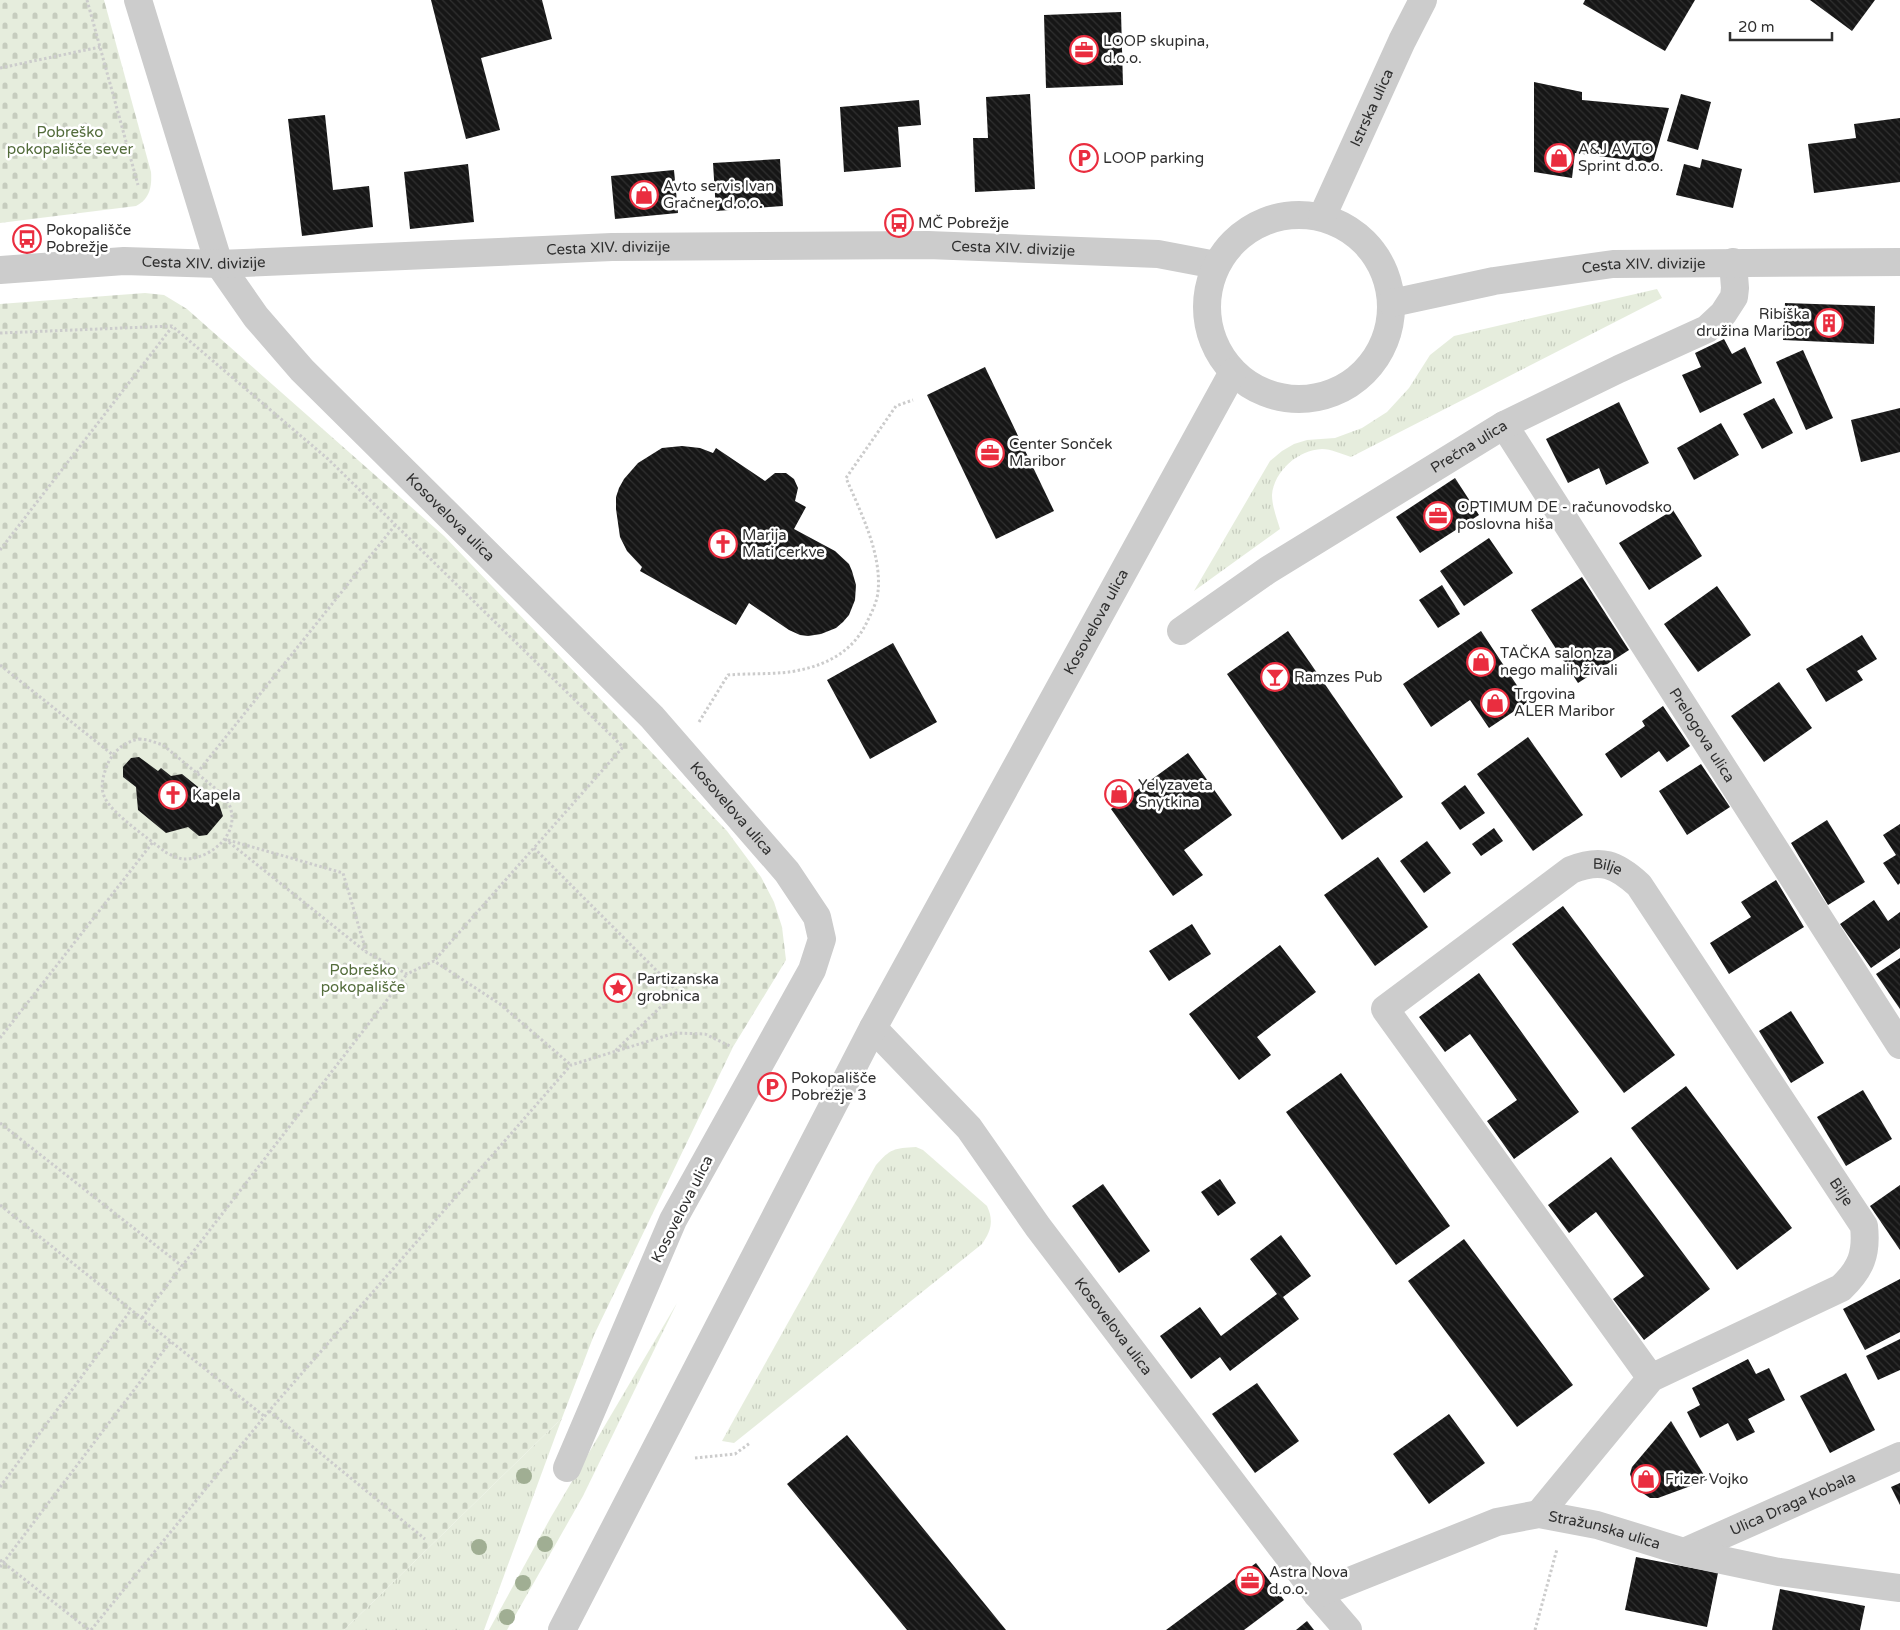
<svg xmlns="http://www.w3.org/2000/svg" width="1900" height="1630" font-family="'Varela Round',sans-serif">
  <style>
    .grass { fill: url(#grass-tufts) }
    .cemetery { fill: url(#cemetery-stones) }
    .building { fill: url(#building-back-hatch) }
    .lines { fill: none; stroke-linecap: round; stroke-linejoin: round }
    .path { stroke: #ccc; stroke-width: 3; stroke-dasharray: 2.5 2.5; stroke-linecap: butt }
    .minor { stroke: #ccc; stroke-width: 28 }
    .tertiary { stroke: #ccc; stroke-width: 28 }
    .tree { fill: #a0ae93 }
    .labels { text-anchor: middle; stroke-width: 5; stroke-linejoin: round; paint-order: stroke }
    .poi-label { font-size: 15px; fill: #2f2f2f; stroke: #fff; text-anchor: start }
    .street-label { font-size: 15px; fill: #2f2f2f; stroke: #fff }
    .park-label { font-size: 15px; fill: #536c3b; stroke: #fff }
  </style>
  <defs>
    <pattern id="grass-tufts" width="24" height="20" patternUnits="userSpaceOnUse" patternTransform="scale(1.25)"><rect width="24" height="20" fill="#e6eddd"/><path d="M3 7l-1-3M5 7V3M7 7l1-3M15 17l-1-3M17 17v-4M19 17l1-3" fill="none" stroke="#c6ccbe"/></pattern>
    <pattern id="cemetery-stones" width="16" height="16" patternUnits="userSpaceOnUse" patternTransform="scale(1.25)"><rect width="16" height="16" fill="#e6eddd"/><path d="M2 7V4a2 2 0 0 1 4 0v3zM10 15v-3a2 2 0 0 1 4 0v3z" fill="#c6ccbe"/></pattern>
    <pattern id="building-back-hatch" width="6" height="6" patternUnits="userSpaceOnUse" patternTransform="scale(1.25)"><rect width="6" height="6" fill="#161616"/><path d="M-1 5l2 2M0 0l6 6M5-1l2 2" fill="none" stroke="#303030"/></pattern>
  </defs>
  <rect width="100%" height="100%" fill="#fff"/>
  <g class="grass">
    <path d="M1657 289 1662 298 1351 457C1342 454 1331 449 1322 449 1298 450 1274 471 1272 495 1272 506 1277 519 1280 529L1194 591 1270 461 1282 451 1294 444 1307 440 1335 438 1362 428 1387 412 1409 388 1430 355 1454 336Z"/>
    <path d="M916 1147 923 1150 987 1206C994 1221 991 1231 982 1244L734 1443 722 1441 876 1165C890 1149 894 1148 916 1147Z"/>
    <path d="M677 1303 583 1496 507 1630H489L551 1517Z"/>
    <path d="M562 1418 484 1630H344Z"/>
  </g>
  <g class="cemetery">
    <path d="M0 0H104L151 172C152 186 150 199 136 206L0 223Z"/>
    <path d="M145 293 164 295 187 309 444 536 727 831 761 877 774 902 782 927 786 960 733 1047 594 1335 562 1418 344 1630H0V304Z"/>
  </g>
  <g class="building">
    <path d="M431 0H542L552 39 481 58 500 130 466 139Z"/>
    <path d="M1585 0H1695L1665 51 1583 4Z"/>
    <path d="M1810 0H1875L1852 31Z"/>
    <path d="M1121 12 1123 85 1046 88 1044 15Z"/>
    <path d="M1534 82 1582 92V100L1669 108 1653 163 1575 153 1572 178 1534 172Z"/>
    <path d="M1030 94 1035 189 975 192 973 138H988L986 97Z"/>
    <path d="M1681 94 1711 102 1698 150 1667 141Z"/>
    <path d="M919 100 921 125 898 127 901 167 844 172 840 107Z"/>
    <path d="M325 115 333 190 369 186 373 227 302 236 288 119Z"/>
    <path d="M1900 118V182L1814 193 1808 144 1856 138 1854 124Z"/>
    <path d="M780 159 783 206 716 211 713 163Z"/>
    <path d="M1702 159 1742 169 1733 208 1676 195 1684 164 1700 168Z"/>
    <path d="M468 164 474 222 410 229 404 172Z"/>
    <path d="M674 170 678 213 615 219 611 176Z"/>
    <path d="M1785 303 1875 306 1874 344 1783 340Z"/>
    <path d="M1724 339 1732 354 1745 347 1762 383 1700 413 1682 375 1701 367 1695 353Z"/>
    <path d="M1803 350 1833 418 1806 430 1776 362Z"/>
    <path d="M985 367 1054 511 996 539 927 395Z"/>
    <path d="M1774 398 1793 433 1762 449 1743 414Z"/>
    <path d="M1619 402 1649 463 1606 485 1599 468 1568 483 1546 439Z"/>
    <path d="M1900 408V452L1861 462 1851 420Z"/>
    <path d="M1721 423 1739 455 1694 480 1677 448Z"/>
    <path d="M682 446 700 448 713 453 716 448 765 481 775 473H786L794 479 798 488 795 501 806 507 794 529 835 551 849 564 852 571 856 585 855 600 849 615 843 622 836 628 821 634 808 636 800 635 789 630 749 603 736 625 640 571 642 567 627 551 620 537 616 509V497L619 488 624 479 638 463 662 448Z"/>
    <path d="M1455 478 1479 515 1420 553 1396 517Z"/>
    <path d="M1673 510 1702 556 1649 590 1619 543Z"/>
    <path d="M1489 538 1513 573 1464 606 1440 571Z"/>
    <path d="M1582 577 1629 650 1578 683 1531 610Z"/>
    <path d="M1442 585 1460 614 1438 628 1419 600Z"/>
    <path d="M1717 586 1751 635 1698 672 1664 624Z"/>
    <path d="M1288 631 1403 797 1342 840 1227 674Z"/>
    <path d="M1481 631 1528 702 1489 728 1470 700 1431 727 1403 684Z"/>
    <path d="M1862 635 1877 659 1857 671 1863 680 1826 702 1806 669Z"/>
    <path d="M893 643 937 722 870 759 827 680Z"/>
    <path d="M1779 682 1812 728 1764 762 1731 716Z"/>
    <path d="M1663 706 1690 746 1667 762 1659 751 1621 778 1605 754 1645 726 1642 721Z"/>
    <path d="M1528 737 1583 815 1533 851 1477 774Z"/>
    <path d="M1188 753 1232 815 1184 850 1203 875 1173 896 1111 809Z"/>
    <path d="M139 757 158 771 161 768 171 776 182 774 219 804 223 816 207 835 199 836 188 827 166 833 138 810 136 787 123 777V767L131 758Z"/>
    <path d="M1701 764 1730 807 1687 835 1659 791Z"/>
    <path d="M1465 785 1485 813 1460 830 1441 803Z"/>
    <path d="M1827 820 1865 882 1828 905 1791 843Z"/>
    <path d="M1900 824V883L1898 885 1883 863 1896 855 1883 835Z"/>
    <path d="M1494 828 1503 841 1481 856 1472 844Z"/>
    <path d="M1427 841 1451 873 1424 893 1400 861Z"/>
    <path d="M1378 857 1428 927 1375 966 1324 895Z"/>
    <path d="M1776 880 1804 927 1729 974 1710 943 1751 917 1741 902Z"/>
    <path d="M1874 900 1888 921 1900 912V948L1871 968 1840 924Z"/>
    <path d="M1563 906 1675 1055 1624 1093 1512 944Z"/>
    <path d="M1192 924 1211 954 1169 981 1149 951Z"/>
    <path d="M1280 945 1316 992 1257 1037 1271 1055 1239 1080 1189 1014Z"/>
    <path d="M1900 958V1009L1876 974Z"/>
    <path d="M1479 973 1579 1112 1514 1159 1487 1121 1517 1100 1470 1034 1445 1052 1419 1017Z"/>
    <path d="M1791 1011 1824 1063 1791 1083 1759 1031Z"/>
    <path d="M1341 1073 1450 1226 1396 1265 1286 1112Z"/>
    <path d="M1686 1086 1792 1228 1737 1270 1631 1128Z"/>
    <path d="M1863 1090 1892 1139 1846 1166 1817 1117Z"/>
    <path d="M1611 1157 1710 1289 1644 1340 1613 1299 1644 1276 1596 1212 1569 1233 1548 1205Z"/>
    <path d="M1220 1179 1236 1203 1218 1216 1201 1192Z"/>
    <path d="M1103 1184 1150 1251 1119 1273 1072 1206Z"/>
    <path d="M1900 1185V1250L1870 1206Z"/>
    <path d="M1281 1235 1311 1276 1283 1297 1299 1319 1230 1371 1220 1357 1191 1379 1160 1336 1200 1307 1221 1336 1277 1294 1250 1259Z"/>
    <path d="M1464 1239 1573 1385 1517 1427 1408 1281Z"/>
    <path d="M1900 1279V1332L1865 1350 1843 1309Z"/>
    <path d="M1900 1339V1370L1878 1380 1866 1356Z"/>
    <path d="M1748 1359 1756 1374 1769 1368 1785 1400 1748 1419 1755 1432 1737 1441 1728 1423 1700 1438 1687 1412 1700 1405 1692 1388Z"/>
    <path d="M1846 1373 1875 1430 1830 1453 1800 1396Z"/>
    <path d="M1257 1383 1299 1441 1255 1473 1212 1414Z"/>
    <path d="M1449 1414 1485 1463 1429 1504 1393 1454Z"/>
    <path d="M1671 1421 1707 1480 1658 1498H1650L1635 1488 1630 1474 1632 1467Z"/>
    <path d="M847 1435 1006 1630H907L787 1484Z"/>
    <path d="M1900 1483V1505L1891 1487Z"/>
    <path d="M1636 1557 1718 1573 1707 1627 1625 1610Z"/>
    <path d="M1256 1563 1284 1600 1244 1630H1166Z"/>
    <path d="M1780 1589 1865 1606 1860 1630H1772Z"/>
    <path d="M1307 1621 1314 1630H1296Z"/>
  </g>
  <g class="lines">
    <g class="path">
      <path d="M87 0 138 185"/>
      <path d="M0 68 100 47"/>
      <path d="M0 333 172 326 328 459 623 747 434 961"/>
      <path d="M0 550 172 327"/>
      <path d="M0 665 113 755"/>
      <path d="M699 722 728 675C750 673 780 675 800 670 829 664 853 650 866 624 871 614 877 602 878 592 882 554 861 513 846 478L896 406 913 400"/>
      <path d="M139 739 148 740 163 745 222 794C225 799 230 804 231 810 238 837 208 860 183 859 177 858 171 855 165 852 150 839 113 815 105 798 99 787 104 772 109 761 116 749 125 742 139 739Z"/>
      <path d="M197 773 396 524"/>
      <path d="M225 839 366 952 407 974 434 961 500 1004 571 1065"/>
      <path d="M228 840 343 873 366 951"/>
      <path d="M534 848 677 991 614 1052"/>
      <path d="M0 1038 153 842"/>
      <path d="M0 1123 182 1266"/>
      <path d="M0 1205 264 1416"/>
      <path d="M142 1318 407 974"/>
      <path d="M269 1411 425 1539"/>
      <path d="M695 1458 735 1454 750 1443"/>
      <path d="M0 1487 131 1310"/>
      <path d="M0 1560 89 1630"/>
      <path d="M0 1567 171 1341"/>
      <path d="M91 1630 269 1411 571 1065 675 1033 705 1034 732 1047"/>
      <path d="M1535 1630 1557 1549"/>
    </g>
    <g class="minor">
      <path id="s1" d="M138 0 219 264 256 317 302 370 652 717 787 872 817 917 822 939 812 970 673 1220 567 1468"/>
      <path id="s2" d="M0 270 124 261 219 264 612 247 928 245 1158 254 1216 265"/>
      <path id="s3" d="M1504 425 1900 1045"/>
      <path id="s4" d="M1181 631 1268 570 1504 425 1619 369 1707 329 1723 314 1734 297 1735 288 1733 262"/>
      <path id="s5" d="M873 1028 969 1128 1038 1227 1317 1594 1348 1630"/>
      <path id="s6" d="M1539 1514 1651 1378 1385 1009 1571 870C1601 858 1616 864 1639 885L1864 1226C1867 1254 1861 1269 1841 1288L1651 1378"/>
      <path id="s7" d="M1684 1552 1900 1456"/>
      <path id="s8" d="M1317 1594 1497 1522 1539 1514 1597 1525 1684 1552 1779 1572 1900 1588"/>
    </g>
    <g class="tertiary">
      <circle cx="1299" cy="307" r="92"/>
      <path id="s9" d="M1322 217 1402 41 1423 0"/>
      <path id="s10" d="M1392 303 1494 281 1613 264 1900 262"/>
      <path id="s11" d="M562 1630 873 1028 1233 372"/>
    </g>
  </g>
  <g class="tree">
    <circle cx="524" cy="1476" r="8"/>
    <circle cx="545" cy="1544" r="8"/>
    <circle cx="479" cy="1547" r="8"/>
    <circle cx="523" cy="1583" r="8"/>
    <circle cx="507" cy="1617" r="8"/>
  </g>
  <defs>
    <symbol id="office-ring" viewBox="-11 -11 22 22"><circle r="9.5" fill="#fff" stroke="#ea2d3f" stroke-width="1.5"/><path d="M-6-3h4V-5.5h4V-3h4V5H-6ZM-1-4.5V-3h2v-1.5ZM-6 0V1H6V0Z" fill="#ea2d3f"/></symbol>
    <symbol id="parking-ring" viewBox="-11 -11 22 22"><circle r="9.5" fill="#fff" stroke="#ea2d3f" stroke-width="1.5"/><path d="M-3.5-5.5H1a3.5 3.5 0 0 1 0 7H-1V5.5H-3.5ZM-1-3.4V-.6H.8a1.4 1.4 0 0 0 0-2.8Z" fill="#ea2d3f"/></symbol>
    <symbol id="shop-ring" viewBox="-11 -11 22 22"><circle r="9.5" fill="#fff" stroke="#ea2d3f" stroke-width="1.5"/><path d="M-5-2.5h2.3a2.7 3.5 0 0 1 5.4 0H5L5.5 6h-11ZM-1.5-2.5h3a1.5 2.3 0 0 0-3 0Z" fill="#ea2d3f"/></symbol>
    <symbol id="bus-ring" viewBox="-11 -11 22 22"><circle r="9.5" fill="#fff" stroke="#ea2d3f" stroke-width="1.5"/><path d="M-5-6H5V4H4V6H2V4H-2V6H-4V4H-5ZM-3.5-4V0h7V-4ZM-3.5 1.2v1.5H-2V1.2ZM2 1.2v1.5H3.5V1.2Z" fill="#ea2d3f"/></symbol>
    <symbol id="building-ring" viewBox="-11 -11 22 22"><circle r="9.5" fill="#fff" stroke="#ea2d3f" stroke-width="1.5"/><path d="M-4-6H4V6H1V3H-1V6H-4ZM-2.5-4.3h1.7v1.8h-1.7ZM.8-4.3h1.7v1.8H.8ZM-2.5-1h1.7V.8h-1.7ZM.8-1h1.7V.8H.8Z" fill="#ea2d3f"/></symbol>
    <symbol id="church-ring" viewBox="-11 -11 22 22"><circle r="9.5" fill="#fff" stroke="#ea2d3f" stroke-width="1.5"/><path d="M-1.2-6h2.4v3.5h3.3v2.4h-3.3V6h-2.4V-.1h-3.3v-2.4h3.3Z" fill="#ea2d3f"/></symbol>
    <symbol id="bar-ring" viewBox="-11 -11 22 22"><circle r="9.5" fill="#fff" stroke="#ea2d3f" stroke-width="1.5"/><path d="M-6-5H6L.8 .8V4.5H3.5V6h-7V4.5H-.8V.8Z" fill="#ea2d3f"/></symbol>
    <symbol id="sight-ring" viewBox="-11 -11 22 22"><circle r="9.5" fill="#fff" stroke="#ea2d3f" stroke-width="1.5"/><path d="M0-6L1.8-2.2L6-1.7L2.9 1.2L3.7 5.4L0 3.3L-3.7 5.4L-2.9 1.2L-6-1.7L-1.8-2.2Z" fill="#ea2d3f"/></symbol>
  </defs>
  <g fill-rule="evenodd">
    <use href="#office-ring" x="1068" y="34" width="32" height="32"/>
    <use href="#parking-ring" x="1068" y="142" width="32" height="32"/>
    <use href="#shop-ring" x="1543" y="142" width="32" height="32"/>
    <use href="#shop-ring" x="628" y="179" width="32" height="32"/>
    <use href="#bus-ring" x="883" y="207" width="32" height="32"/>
    <use href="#bus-ring" x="11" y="223" width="32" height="32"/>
    <use href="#building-ring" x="1813" y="307" width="32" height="32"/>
    <use href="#office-ring" x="974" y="437" width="32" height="32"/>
    <use href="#office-ring" x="1422" y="500" width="32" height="32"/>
    <use href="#church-ring" x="707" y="528" width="32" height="32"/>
    <use href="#shop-ring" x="1465" y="646" width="32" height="32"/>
    <use href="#bar-ring" x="1259" y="661" width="32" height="32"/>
    <use href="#shop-ring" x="1479" y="687" width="32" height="32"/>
    <use href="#shop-ring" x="1103" y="778" width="32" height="32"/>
    <use href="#church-ring" x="157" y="779" width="32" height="32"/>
    <use href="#sight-ring" x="602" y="972" width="32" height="32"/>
    <use href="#parking-ring" x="756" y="1071" width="32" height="32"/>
    <use href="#shop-ring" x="1630" y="1463" width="32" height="32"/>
    <use href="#office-ring" x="1234" y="1565" width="32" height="32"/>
  </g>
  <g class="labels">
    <g class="poi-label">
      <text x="1103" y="46">LOOP skupina,<tspan x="1103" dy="17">d.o.o.</tspan></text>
      <text x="1578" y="154">A&amp;J AVTO<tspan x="1578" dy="17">Sprint d.o.o.</tspan></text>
      <text x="1103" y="163">LOOP parking</text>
      <text x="663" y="191">Avto servis Ivan<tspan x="663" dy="17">Gračner d.o.o.</tspan></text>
      <text x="918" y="228">MČ Pobrežje</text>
      <text x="46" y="235">Pokopališče<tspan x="46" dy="17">Pobrežje</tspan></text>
      <text x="1810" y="319" text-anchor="end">Ribiška<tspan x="1810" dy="17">družina Maribor</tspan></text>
      <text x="1009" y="449">Center Sonček<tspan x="1009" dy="17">Maribor</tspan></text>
      <text x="1457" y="512">OPTIMUM DE - računovodsko<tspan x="1457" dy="17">poslovna hiša</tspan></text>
      <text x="742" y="540">Marija<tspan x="742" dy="17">Mati cerkve</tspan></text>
      <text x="1500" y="658">TAČKA salon za<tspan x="1500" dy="17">nego malih živali</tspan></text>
      <text x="1294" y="682">Ramzes Pub</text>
      <text x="1514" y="699">Trgovina<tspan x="1514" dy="17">ALER Maribor</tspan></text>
      <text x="1138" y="790">Yelyzaveta<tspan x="1138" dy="17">Snytkina</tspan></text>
      <text x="192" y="800">Kapela</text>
      <text x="637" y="984">Partizanska<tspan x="637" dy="17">grobnica</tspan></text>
      <text x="791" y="1083">Pokopališče<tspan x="791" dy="17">Pobrežje 3</tspan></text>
      <text x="1665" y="1484">Frizer Vojko</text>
      <text x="1269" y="1577">Astra Nova<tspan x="1269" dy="17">d.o.o.</tspan></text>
    </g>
    <g class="street-label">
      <text dy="5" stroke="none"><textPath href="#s9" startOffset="120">Istrska ulica</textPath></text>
      <text dy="5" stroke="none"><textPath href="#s2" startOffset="1014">Cesta XIV. divizije</textPath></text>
      <text dy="5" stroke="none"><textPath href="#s2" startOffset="609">Cesta XIV. divizije</textPath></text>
      <text dy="5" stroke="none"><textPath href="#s2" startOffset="204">Cesta XIV. divizije</textPath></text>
      <text dy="5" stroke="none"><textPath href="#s10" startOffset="255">Cesta XIV. divizije</textPath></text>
      <text dy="5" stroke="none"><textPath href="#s4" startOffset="342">Prečna ulica</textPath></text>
      <text dy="5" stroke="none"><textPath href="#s1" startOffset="620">Kosovelova ulica</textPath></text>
      <text dy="5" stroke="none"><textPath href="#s11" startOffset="1141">Kosovelova ulica</textPath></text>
      <text dy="5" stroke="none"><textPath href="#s3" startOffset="368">Prelogova ulica</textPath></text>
      <text dy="5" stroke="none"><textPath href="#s1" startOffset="1025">Kosovelova ulica</textPath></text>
      <text dy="5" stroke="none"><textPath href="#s6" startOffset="901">Bilje</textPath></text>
      <text dy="5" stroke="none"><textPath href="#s6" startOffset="1306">Bilje</textPath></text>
      <text transform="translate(682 1209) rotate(-63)" y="5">Kosovelova ulica</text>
      <text dy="5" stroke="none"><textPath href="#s5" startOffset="384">Kosovelova ulica</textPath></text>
      <text dy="5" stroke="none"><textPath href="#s7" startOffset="119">Ulica Draga Kobala</textPath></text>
      <text dy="5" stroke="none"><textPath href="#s8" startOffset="304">Stražunska ulica</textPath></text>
    </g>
    <g class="park-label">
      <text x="70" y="137">Pobreško<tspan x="70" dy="17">pokopališče sever</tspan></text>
      <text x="363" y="975">Pobreško<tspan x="363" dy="17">pokopališče</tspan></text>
    </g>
  </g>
  <path d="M1730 32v8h102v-8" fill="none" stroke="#2f2f2f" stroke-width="2.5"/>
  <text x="1738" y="32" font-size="15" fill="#2f2f2f" stroke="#ffffff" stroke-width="4" paint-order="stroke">20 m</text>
</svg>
